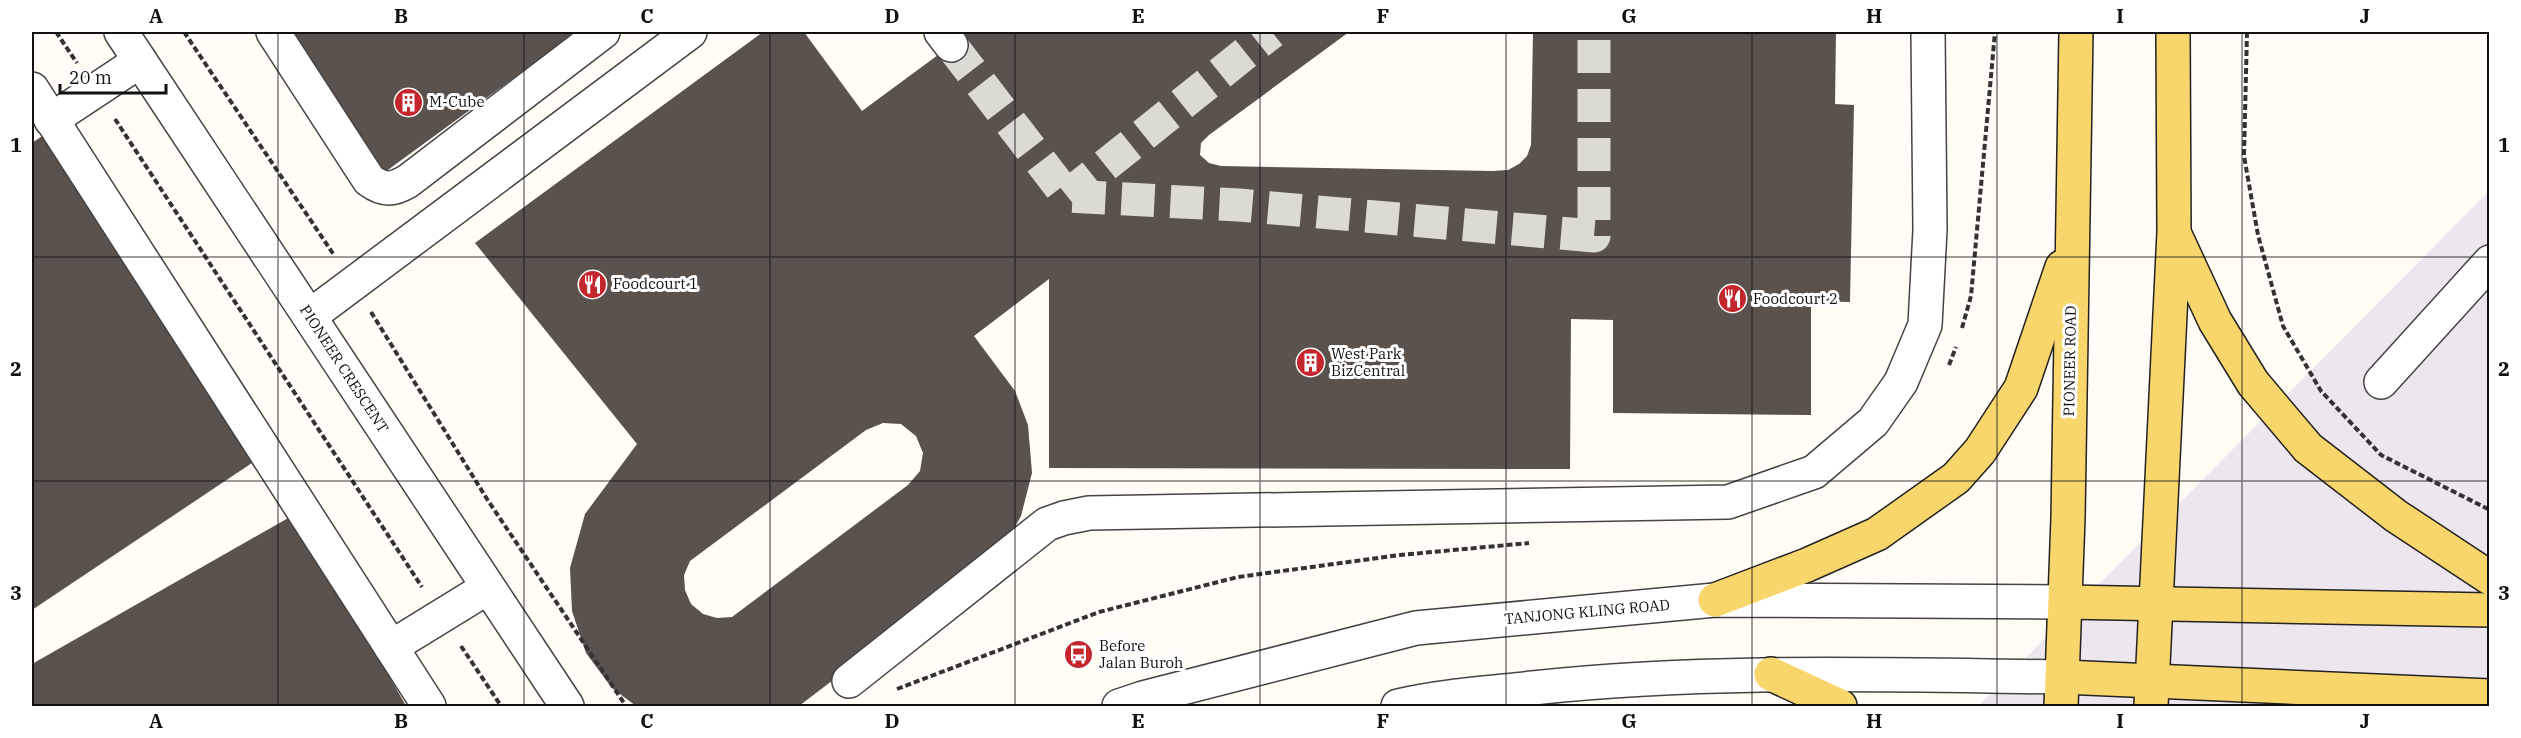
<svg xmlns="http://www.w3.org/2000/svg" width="2521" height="738" font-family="'IBM Plex Serif',serif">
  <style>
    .industrial { fill: #eee6ef }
    .building { fill: #5a524d; fill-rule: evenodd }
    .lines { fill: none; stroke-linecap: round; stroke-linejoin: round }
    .minor-tunnel { stroke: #dbdad3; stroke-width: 33; stroke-dasharray: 33 16; stroke-linecap: butt }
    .minor-casing { stroke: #444; stroke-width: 36 }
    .major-casing { stroke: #222; stroke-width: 36 }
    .path { stroke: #333; stroke-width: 4; stroke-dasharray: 6 3; stroke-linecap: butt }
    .minor { stroke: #fff; stroke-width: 33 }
    .major { stroke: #f9d66b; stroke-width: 33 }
    .grid { fill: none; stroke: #111; stroke-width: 1.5; stroke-opacity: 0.55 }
    .labels { text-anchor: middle; stroke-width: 6; stroke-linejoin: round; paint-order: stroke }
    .poi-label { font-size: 15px; fill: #111; stroke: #fff; text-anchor: start }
    .street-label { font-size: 15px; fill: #111; stroke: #fff }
    .neatline { fill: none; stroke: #111; stroke-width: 2 }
    .grid-label { font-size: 20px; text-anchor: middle; font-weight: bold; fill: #111 }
  </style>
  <rect width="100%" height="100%" fill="#fffdf5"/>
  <path class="industrial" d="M2489 191V706H1978Z"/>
  <g class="building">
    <path d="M284 32H577L385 172Z"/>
    <path d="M763 32H804L862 111 961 38 956 32H1349L1209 135 1201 143 1200 155 1209 163 1221 166 1493 171 1508 170 1519 164 1527 156 1531 145 1533 32H1836L1835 104 1854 105 1850 302 1811 301V415L1613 413V320L1571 319 1570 469 1049 468V279L974 336 1015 391 1028 425 1032 473 1021 516 1001 552 799 706H636L612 688 586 653 572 611 570 568 585 514 637 444 475 243ZM883 423 901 424 916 436 923 453 920 471 908 485 732 617 717 618 703 614 691 604 685 590 684 575 690 561 866 430Z"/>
    <path d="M45 134 258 459 32 610V143Z"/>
    <path d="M297 513 406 706H32V664Z"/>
  </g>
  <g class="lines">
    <g class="minor-tunnel">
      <path d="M951 45 1067 196 1239 205 1594 236V32"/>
      <path d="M1067 196 1272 32"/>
    </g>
    <defs>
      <g id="minor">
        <path d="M121 32 567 706"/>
        <path d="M273 32 369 180C384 191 393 190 408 181L603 32"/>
        <path d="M941 32 951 45"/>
        <path d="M32 89 429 706"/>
        <path d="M51 120 140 61"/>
        <path d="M310 316 690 32"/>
        <path d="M2381 382 2490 262"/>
        <path d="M391 647 487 588"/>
        <path d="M849 681 1047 524 1064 518 1089 513 1728 502 1814 472 1873 422 1901 382 1925 325 1930 230 1928 32"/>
        <path d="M1119 706 1143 698 1416 628 1715 600 2066 602"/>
        <path d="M1398 706C1442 696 1487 693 1533 688 1709 669 1886 675 2063 677"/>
      </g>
      <g id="major">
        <path d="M2176 237 2215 321 2253 383 2308 448 2396 516 2490 578"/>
        <path d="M1715 600 1807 565 1877 534 1956 478 1980 451 2021 388 2062 267"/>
        <path d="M2066 602 2490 610"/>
        <path d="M1771 674 1840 706"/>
        <path d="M2063 677 2490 696"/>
        <path d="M2061 706 2068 518 2076 32"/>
        <path d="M2151 706 2174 232 2173 32"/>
      </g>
    </defs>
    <use href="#minor" class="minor-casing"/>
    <use href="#major" class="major-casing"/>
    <g class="path">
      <path d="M56 32 77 63"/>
      <path d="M184 32 334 255"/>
      <path d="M2247 32 2244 156 2258 235 2283 326 2321 391 2381 455 2490 510"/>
      <path d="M115 119 422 587"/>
      <path d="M371 312 487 499 626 706"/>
      <path d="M1962 328 1971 296 1995 32"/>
      <path d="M1949 365 1956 347"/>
      <path d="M461 646 501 706"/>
      <path d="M897 689 1099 612 1238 577 1400 555 1529 543"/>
    </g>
    <use href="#minor" class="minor"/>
    <use href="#major" class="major"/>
  </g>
  <path class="grid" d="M278 32V706M524 32V706M770 32V706M1015 32V706M1260 32V706M1506 32V706M1752 32V706M1997 32V706M2242 32V706M32 257H2490M32 481H2490"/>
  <defs>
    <symbol id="building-disc" viewBox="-11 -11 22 22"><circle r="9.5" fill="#c4262e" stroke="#fff"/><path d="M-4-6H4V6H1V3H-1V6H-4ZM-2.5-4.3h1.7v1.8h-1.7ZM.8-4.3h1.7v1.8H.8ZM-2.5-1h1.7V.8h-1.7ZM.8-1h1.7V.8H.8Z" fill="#fff"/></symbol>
    <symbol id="restaurant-disc" viewBox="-11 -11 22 22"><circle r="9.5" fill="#c4262e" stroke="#fff"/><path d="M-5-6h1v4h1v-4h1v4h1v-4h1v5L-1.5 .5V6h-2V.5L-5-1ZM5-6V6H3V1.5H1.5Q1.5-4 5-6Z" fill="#fff"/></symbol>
    <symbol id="bus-disc" viewBox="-11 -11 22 22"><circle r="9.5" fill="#c4262e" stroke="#fff"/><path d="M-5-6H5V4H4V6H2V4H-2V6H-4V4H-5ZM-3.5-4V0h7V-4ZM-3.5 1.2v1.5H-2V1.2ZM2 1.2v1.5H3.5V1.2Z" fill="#fff"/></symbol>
  </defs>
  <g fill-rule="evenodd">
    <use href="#building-disc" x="392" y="86" width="33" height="33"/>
    <use href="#restaurant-disc" x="576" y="268" width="33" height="33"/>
    <use href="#restaurant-disc" x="1716" y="282" width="33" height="33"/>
    <use href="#building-disc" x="1294" y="346" width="33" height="33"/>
    <use href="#bus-disc" x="1062" y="638" width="33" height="33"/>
  </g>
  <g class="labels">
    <g class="poi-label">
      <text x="429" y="107">M-Cube</text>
      <text x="613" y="289">Foodcourt 1</text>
      <text x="1753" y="304">Foodcourt 2</text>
      <text x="1331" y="359">West Park<tspan x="1331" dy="17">BizCentral</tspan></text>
      <text x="1099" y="651">Before<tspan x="1099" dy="17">Jalan Buroh</tspan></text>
    </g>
    <g class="street-label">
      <text transform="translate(2070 361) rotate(-89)" y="5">PIONEER ROAD</text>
      <text transform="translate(344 369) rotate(57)" y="5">PIONEER CRESCENT</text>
      <text transform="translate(1587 612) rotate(-5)" y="5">TANJONG KLING ROAD</text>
    </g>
  </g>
  <rect width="2521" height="738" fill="none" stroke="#ffffff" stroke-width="66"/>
  <path d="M60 84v9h106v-9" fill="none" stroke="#111111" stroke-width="3"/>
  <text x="69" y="84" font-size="18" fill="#111111" stroke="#ffffff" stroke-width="4.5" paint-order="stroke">20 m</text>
  <rect x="33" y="33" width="2455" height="672" class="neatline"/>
  <g class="grid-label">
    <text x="156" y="23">A</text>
    <text x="401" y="23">B</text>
    <text x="647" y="23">C</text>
    <text x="892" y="23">D</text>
    <text x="1138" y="23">E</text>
    <text x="1383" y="23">F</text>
    <text x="1629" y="23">G</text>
    <text x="1874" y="23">H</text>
    <text x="2120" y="23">I</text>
    <text x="2365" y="23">J</text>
    <text x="16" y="152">1</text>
    <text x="2504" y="152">1</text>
    <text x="16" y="376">2</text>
    <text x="2504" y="376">2</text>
    <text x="16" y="600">3</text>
    <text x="2504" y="600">3</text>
    <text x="156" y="728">A</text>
    <text x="401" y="728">B</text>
    <text x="647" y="728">C</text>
    <text x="892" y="728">D</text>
    <text x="1138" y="728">E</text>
    <text x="1383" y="728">F</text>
    <text x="1629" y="728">G</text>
    <text x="1874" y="728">H</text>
    <text x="2120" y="728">I</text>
    <text x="2365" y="728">J</text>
  </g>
</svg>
